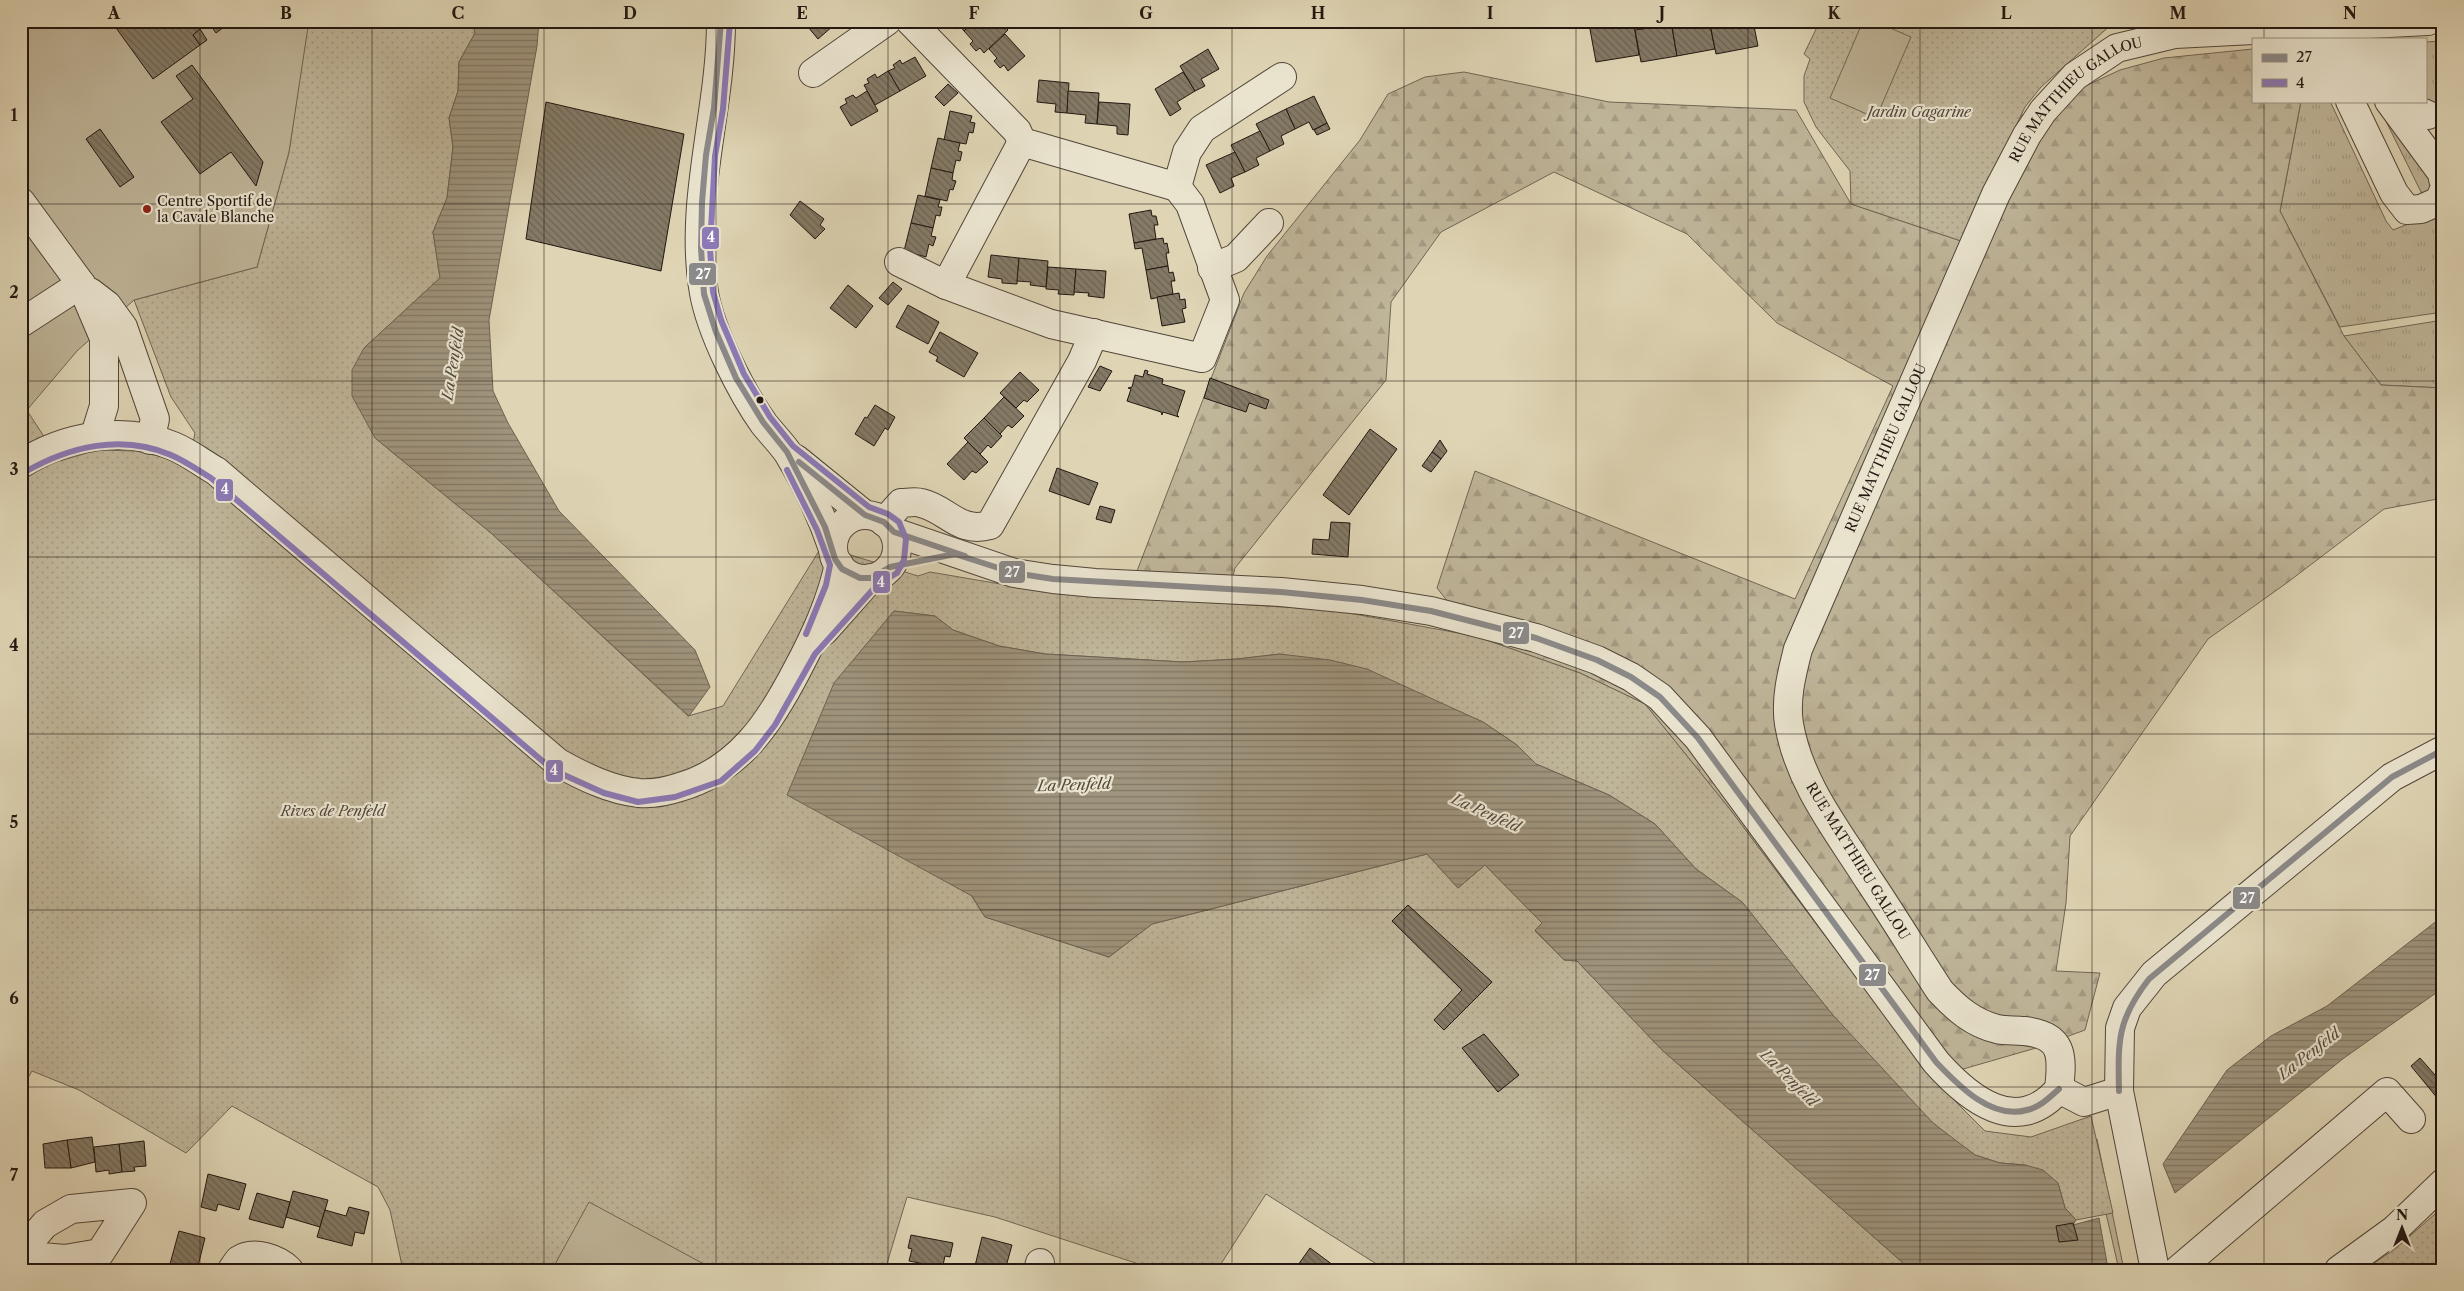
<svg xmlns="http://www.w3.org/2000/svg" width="2464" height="1291" font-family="'Libre Caslon Text',serif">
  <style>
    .grass { fill: url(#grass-tufts); stroke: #706655 }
    .forest { fill: url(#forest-firs); stroke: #706655 }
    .park { fill: url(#park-dots); stroke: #706655 }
    .pitch { fill: #bfb599; stroke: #706655 }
    .water { fill: url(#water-rules); stroke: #6d6252 }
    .building { fill: url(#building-back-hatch); stroke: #221711 }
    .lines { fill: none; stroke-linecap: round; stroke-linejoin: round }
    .minor-casing { stroke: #51463a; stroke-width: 30 }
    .minor { stroke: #eae4cf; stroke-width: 28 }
    .bus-1-casing { stroke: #eae4cf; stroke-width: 10 }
    .bus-2-casing { stroke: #eae4cf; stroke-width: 10 }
    .bus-1 { stroke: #8b8a8a; stroke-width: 6 }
    .bus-2 { stroke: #8b7ab7; stroke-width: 6 }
    .grid { fill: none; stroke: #221711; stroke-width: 1; stroke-opacity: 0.55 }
    .poi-dot { fill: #8f2418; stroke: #eae4cf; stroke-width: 2 }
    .bus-dot { fill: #221711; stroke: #eae4cf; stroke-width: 2 }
    .labels { text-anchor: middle; stroke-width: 4.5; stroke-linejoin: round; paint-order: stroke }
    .street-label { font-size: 14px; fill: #221711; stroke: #eae4cf }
    .park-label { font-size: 14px; font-style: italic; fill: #51463a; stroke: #eae4cf }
    .poi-label { font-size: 14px; fill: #221711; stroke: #eae4cf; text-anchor: start }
    .water-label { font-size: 15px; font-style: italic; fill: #54493c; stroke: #eae4cf }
    .line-badge { stroke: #eae4cf; stroke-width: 2 }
    .badge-label { font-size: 14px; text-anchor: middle; font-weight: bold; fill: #fff }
    .neatline { fill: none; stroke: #221711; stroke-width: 2 }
    .grid-label { font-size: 16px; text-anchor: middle; font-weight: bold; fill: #221711 }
  </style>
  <defs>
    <pattern id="grass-tufts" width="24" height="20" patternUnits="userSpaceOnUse" patternTransform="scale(1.25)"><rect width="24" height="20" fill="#bfb599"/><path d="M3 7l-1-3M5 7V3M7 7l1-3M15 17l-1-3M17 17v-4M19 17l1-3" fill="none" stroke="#a49b83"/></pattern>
    <pattern id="forest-firs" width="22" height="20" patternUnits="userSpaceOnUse" patternTransform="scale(1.25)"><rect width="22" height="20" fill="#bfb599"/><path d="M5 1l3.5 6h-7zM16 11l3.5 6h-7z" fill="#a49b83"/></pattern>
    <pattern id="park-dots" width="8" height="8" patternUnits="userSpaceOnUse" patternTransform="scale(1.25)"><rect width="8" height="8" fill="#bfb599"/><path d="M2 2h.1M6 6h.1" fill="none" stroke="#a49b83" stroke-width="1.8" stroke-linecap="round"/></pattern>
    <pattern id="water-rules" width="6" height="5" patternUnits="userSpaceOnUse" patternTransform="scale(1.25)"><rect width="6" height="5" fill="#9f947d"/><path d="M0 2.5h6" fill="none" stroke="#817865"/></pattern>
    <pattern id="building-back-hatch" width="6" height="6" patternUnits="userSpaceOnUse" patternTransform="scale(1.25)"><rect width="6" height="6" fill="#847a66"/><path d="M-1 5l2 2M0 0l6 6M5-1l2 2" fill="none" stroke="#6c6353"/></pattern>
  </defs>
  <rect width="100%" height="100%" fill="#dfd5b5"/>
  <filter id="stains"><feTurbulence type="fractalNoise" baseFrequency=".004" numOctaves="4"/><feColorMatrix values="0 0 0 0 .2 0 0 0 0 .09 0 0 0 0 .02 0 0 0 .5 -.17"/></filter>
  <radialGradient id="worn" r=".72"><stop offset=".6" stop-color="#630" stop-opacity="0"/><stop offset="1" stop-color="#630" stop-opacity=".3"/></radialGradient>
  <g class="grass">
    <path d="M2443 41V106L2425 100V42Z"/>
    <path d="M2301 101H2330L2386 221 2393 230 2443 210V312L2340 327 2280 211Z"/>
    <path d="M2376 101 2438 184 2425 200Z"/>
    <path d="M2443 320V388L2381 385 2344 336Z"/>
    <path d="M2089 1139H2097L2124 1270H2119Z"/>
  </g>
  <path class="forest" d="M2253 49V101H2301L2280 211 2344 336 2381 385 2443 388V498L2384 509 2288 582 2208 639 2070 836 2066 903 2056 971 2100 973 2085 1030 2036 1048 1932 1078 1729 808 1645 704 1580 673 1475 636 1437 588 1475 471 1795 599 1893 386 1777 323 1687 234 1554 172 1441 232 1391 302 1386 380 1235 568 1226 603 1127 597 1244 293 1267 256 1360 140 1388 94 1425 77 1464 72 1609 102 1796 110 1851 204 1961 241 2018 117 2120 70 2164 58Z"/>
  <g class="park">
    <path d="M308 21H472L475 33 459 62 458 91 449 118 453 147 447 198 433 232 440 278 364 348 375 438 491 533 688 716 723 706 822 546 918 576 930 572 1053 593 1332 610 1475 636 1580 673 1645 704 1729 808 1932 1078 1985 1131 2031 1137 2091 1116 2113 1213 2076 1220 2065 1208 2058 1183 2025 1165 2000 1163 1975 1155 1953 1139 1933 1123 1886 1076 1832 1014 1742 902 1696 869 1655 824 1609 795 1536 764 1517 745 1483 722 1425 697 1280 654 1237 659 1183 662 1045 654 999 646 953 630 935 616 894 611 834 684 985 917 1109 957 1152 924 1427 854 1458 888 1485 865 1543 924 1535 931 1564 960 1577 961 1662 1050 1911 1270H1386L1266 1194 1217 1270H1157L995 1217 907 1197 885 1270H403L390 1210 378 1187 232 1106 186 1153 79 1090 32 1071 21 1090V417L28 412 60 461 97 450 136 451 189 463 195 433 171 397 134 300 257 267 289 152Z"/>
    <path d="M1820 21H2122V23L2112 24 2041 87 2025 107 1961 241 1851 204 1850 171 1816 127 1804 102V76L1810 59 1804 54Z"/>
    <path d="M2443 1207V1270H2364L2395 1249Z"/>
  </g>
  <g class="pitch">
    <path d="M21 21H308V27L289 152 257 267 134 300 77 351 21 417Z"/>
    <path d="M1863 21H1874L1911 37 1876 118 1830 98Z"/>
    <path d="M589 1202 715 1270H559L554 1266Z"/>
  </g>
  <g class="water">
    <path d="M472 21H539L537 46 489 320 493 391 508 423 559 511 695 650 710 687 689 716 491 533 375 438 352 396V370L364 348 440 278 433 232 447 198 453 147 449 118 458 91 459 62 475 33Z"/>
    <path d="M894 611 935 616 953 630 999 646 1045 654 1183 662 1237 659 1280 654 1330 660 1367 669 1483 722 1517 745 1536 764 1609 795 1655 824 1696 869 1742 902 1832 1014 1933 1123 1975 1155 2000 1163 2025 1165 2043 1170 2058 1183 2065 1208 2076 1220 2073 1225 2099 1218 2107 1263 2095 1265V1270H1911L1662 1050 1577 961 1564 960 1535 930 1542 923 1485 865 1458 888 1427 854 1152 924 1109 957 985 917 972 896 787 795 834 683Z"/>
    <path d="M2443 916V988L2344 1058 2175 1193 2163 1164 2227 1070 2271 1036 2327 1006Z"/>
  </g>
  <g class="building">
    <path d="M111 21H232L216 33 209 23 200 29 193 35 200 45 153 79Z"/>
    <path d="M803 21H834L831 24 833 26 818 39Z"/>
    <path d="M951 21H975L964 31 960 26 956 29Z"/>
    <path d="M975 21H1000L1008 30 984 53 980 48 976 51 970 44 973 41 964 31Z"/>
    <path d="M1606 21H1615L1616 28 1634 25 1639 55 1596 62 1589 24Z"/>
    <path d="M1656 21H1671L1677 56 1641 62 1635 30 1657 27Z"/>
    <path d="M1671 21H1709L1715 49 1677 56Z"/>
    <path d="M1724 21H1753L1758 46 1716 54 1710 24Z"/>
    <path d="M200 29 207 40 200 45 193 35Z"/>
    <path d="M1005 34 1025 56 1008 71 1004 65 1000 68 994 61 997 58 989 49Z"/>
    <path d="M1208 49 1219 69 1201 79 1205 86 1195 91 1180 66Z"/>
    <path d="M915 57 926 76 900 91 888 71 895 68 893 65 900 60 902 64Z"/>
    <path d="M192 65 263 162 256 186 231 152 200 174 161 122 193 99 176 76Z"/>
    <path d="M888 71 900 91 875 105 864 85 869 83 867 79 875 74 877 78Z"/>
    <path d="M1183 72 1195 91 1177 102 1181 109 1170 116 1155 89Z"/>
    <path d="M1039 80 1069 83 1067 113 1055 112 1056 104 1037 102Z"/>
    <path d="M948 84 958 93 944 106 935 97Z"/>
    <path d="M867 91 878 111 851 126 840 107 847 103 845 99 853 95 856 98Z"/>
    <path d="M1068 91 1099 93 1097 124 1085 123 1086 115 1067 113Z"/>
    <path d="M1314 96 1327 123 1313 130 1309 122 1295 129 1286 109Z"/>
    <path d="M546 102 684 134 661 271 526 239Z"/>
    <path d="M1099 102 1130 104 1128 135 1117 134V126L1097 124Z"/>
    <path d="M1286 109 1295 129 1281 136 1284 144 1270 151 1256 124Z"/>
    <path d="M950 111 972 116 970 122 975 123 973 133 969 132 966 144 944 140Z"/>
    <path d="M1327 123 1330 129 1317 135 1314 130Z"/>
    <path d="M100 129 134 177 120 187 86 139Z"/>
    <path d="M1260 131 1270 151 1256 158 1259 165 1245 172 1231 145Z"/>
    <path d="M938 138 960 143 958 151 962 152 960 161 956 160 953 173 931 168Z"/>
    <path d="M1235 152 1245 172 1231 178 1234 186 1220 193 1206 165Z"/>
    <path d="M931 168 953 173 952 180 956 181 953 190 950 189 947 201 925 196Z"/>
    <path d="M918 195 940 200 938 207H942L940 216 936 215 933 228 911 223Z"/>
    <path d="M800 201 824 219 820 225 825 229 815 239 790 215Z"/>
    <path d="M1151 210 1152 216H1156L1158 225H1154L1156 239 1134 243 1129 214Z"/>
    <path d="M911 223 933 228 931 236 936 237 933 246 929 244 926 257 904 251Z"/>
    <path d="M1163 238 1164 244 1167 243 1169 253H1166L1168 266 1146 270 1142 248 1135 249 1134 243Z"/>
    <path d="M991 255 1019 258 1017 284 1002 283V279L988 277Z"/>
    <path d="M1019 258 1048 261 1046 287 1030 285 1031 282 1017 281Z"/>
    <path d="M1168 266 1169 273 1173 272 1175 281H1171L1173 294 1151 299 1146 270Z"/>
    <path d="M1048 267 1076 269 1074 295 1058 294 1059 290 1046 289Z"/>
    <path d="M1076 269 1106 271 1104 298 1088 296 1089 293 1074 292Z"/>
    <path d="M893 282 902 289 888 305 879 298Z"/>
    <path d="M848 285 873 306 856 328 830 308Z"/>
    <path d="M1179 293 1180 300 1185 299 1186 308 1182 309 1185 322 1162 326 1157 297Z"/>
    <path d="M908 305 939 322 928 344 896 327Z"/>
    <path d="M940 332 978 353 964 377 936 361 938 357 929 352Z"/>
    <path d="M1100 366 1112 371 1100 391 1088 387Z"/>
    <path d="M1145 370 1148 371 1147 374 1163 379 1162 384 1185 391 1177 415 1179 417 1163 412 1162 415 1161 412 1127 401 1131 389 1128 388 1132 387 1135 375 1143 377Z"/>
    <path d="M1020 372 1039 390 1027 402 1024 400 1016 408 1000 393Z"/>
    <path d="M1210 378 1269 400 1266 409 1249 403 1246 412 1204 398Z"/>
    <path d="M1004 397 1024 416 1012 428 1008 425 1000 434 984 418Z"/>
    <path d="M875 405 895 417 888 430 885 428 874 446 855 434 865 417 867 418Z"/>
    <path d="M984 418 1002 436 991 448 988 445 980 454 964 438Z"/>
    <path d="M1370 429 1397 449 1349 515 1323 495Z"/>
    <path d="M1440 440 1447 451 1441 459 1432 452Z"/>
    <path d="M968 442 988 462 976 473 972 471 964 480 947 464Z"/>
    <path d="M1432 452 1441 459 1431 472 1422 466Z"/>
    <path d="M1057 468 1098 483 1089 505 1049 491Z"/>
    <path d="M1100 506 1115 510 1111 523 1096 519Z"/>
    <path d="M1331 522 1350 523 1348 557 1312 554 1313 539 1329 540Z"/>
    <path d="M1408 905 1492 982 1444 1030 1434 1020 1462 990 1392 921Z"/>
    <path d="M1484 1034 1519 1075 1498 1092 1462 1048Z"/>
    <path d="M2420 1058 2443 1084V1105L2411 1066Z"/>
    <path d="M92 1137 95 1162 71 1168 67 1140Z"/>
    <path d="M67 1140 71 1168H45L43 1144Z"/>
    <path d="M144 1141 146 1166 134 1167 135 1171 122 1172 119 1144Z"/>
    <path d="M119 1144 122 1172 109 1174V1170L96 1172 94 1147Z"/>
    <path d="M208 1174 246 1184 239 1210 218 1204 216 1211 201 1207Z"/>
    <path d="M293 1191 328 1200 320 1227 286 1217Z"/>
    <path d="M257 1193 290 1202 283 1228 249 1219Z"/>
    <path d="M349 1207 369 1212 364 1234 355 1232 352 1246 317 1237 325 1210 346 1216Z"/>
    <path d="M2073 1223 2078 1240 2059 1242 2056 1226Z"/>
    <path d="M179 1231 205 1238 197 1270 170 1264Z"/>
    <path d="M911 1235 953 1243 950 1257 945 1256 942 1270H923L925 1264 909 1261 912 1249 908 1248Z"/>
    <path d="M982 1237 1012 1245 1005 1270H974Z"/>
    <path d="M1310 1248 1337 1268 1336 1270H1304L1298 1265Z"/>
  </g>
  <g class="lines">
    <defs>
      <g id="minor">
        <path d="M721 21C721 112 688 202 704 293 711 332 741 392 764 424 772 434 781 443 788 453 806 483 822 516 833 549"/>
        <path d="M910 21 1017 131 1022 142 1177 187 1187 152 1202 129 1282 77"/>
        <path d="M813 73 887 21"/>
        <path d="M2350 101 2394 193 2407 210 2421 209 2439 201 2443 192"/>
        <path d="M2389 101 2442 173 2443 179"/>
        <path d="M2396 101 2428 115"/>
        <path d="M1022 142 946 285 1051 324 1202 358 1225 300 1190 204 1177 187"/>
        <path d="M21 202 81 284 104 338V406L95 435"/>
        <path d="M899 262 946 285"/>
        <path d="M1212 268 1236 258 1269 223"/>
        <path d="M90 292 107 305 123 327 155 419 150 440"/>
        <path d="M21 323 81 284"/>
        <path d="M796 459 865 515"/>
        <path d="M21 464C65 436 123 425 173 446 188 452 202 463 216 471L557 762C582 776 610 790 639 793 652 794 668 791 680 787 739 770 770 722 797 670 815 636 831 602 839 564"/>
        <circle cx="865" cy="547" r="32"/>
        <path d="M884 522 901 503C907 503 915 501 921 503 948 509 958 534 990 525L1082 361 1094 333"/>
        <path d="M894 532 1014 573 1053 579 1095 583 1281 592 1362 600 1431 611 1536 638 1597 660 1631 677 1660 697 1698 738 1936 1062C1969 1099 2017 1138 2059 1089"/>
        <path d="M824 631 871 578"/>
        <path id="s1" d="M2059 1089C2063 1055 2063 1035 2024 1031 2015 1030 2006 1031 1997 1029 1973 1023 1957 1009 1940 991 1916 954 1893 916 1868 879 1837 830 1799 783 1789 724 1785 699 1792 673 1798 649L1996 194 2027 135 2043 111 2075 76 2117 48 2175 34 2428 21"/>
        <path d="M2059 1089 2084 1102 2119 1091"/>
        <path d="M21 1252 45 1224 71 1209 132 1203 100 1253 65 1259 30 1256 21 1261"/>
        <path d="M232 1270C234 1267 237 1262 239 1260 254 1250 278 1259 289 1270"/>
        <path d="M1038 1270 1040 1263"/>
        <path d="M2155 1270 2119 1091 2120 1028 2127 1008 2154 974 2392 777 2443 750"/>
        <path d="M2178 1270 2387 1092 2411 1119"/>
        <path d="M2339 1270 2394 1230 2443 1183"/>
      </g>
    </defs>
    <use href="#minor" class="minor-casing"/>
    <use href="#minor" class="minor"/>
    <defs>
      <g id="bus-1">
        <path d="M721 21 714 108 706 155 702 202 701 248 704 294 716 332 736 378 763 422 787 452 825 527 835 559 842 569 860 578H871L890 567 955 554 1014 573 1053 579 1281 592 1362 600 1431 611 1536 638 1597 660 1631 677 1660 697 1698 738 1936 1062C1958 1085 1991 1120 2027 1110 2040 1107 2049 1098 2059 1089"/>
        <path d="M799 462 865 515 884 522 894 532 965 556"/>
        <path d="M2119 1091C2118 1041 2117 1020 2149 979L2392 777 2443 750"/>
      </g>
      <g id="bus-2">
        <path d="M787 470 817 530 830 565 826 585 806 634"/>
        <path d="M25 472C70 446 122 434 171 455 185 461 198 470 211 478L553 770 604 793 638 802 675 797 721 781 755 751 775 725 815 654 877 585 897 573 904 560 906 539 899 522 888 514 869 507 793 446 770 417 744 374 721 320 713 292 710 248 715 156 723 109 730 22"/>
      </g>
    </defs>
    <use href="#bus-1" class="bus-1-casing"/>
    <use href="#bus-2" class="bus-2-casing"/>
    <use href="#bus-1" class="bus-1"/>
    <use href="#bus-2" class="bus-2"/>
  </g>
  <path class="grid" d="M200 21V1270M372 21V1270M544 21V1270M716 21V1270M888 21V1270M1060 21V1270M1232 21V1270M1404 21V1270M1576 21V1270M1748 21V1270M1920 21V1270M2092 21V1270M2264 21V39M2264 101V1270M21 204H2443M21 381H2443M21 557H2443M21 734H2443M21 910H2443M21 1087H2443"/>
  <circle class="poi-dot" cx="147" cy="209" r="5"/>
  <circle class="bus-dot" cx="760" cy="400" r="4.5"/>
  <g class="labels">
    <g class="street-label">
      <text dy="5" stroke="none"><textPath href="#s1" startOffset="1186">RUE MATTHIEU GALLOU</textPath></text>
      <text dy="5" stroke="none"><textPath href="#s1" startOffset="781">RUE MATTHIEU GALLOU</textPath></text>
      <text transform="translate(1858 861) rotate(58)" y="5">RUE MATTHIEU GALLOU</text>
    </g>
    <g class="park-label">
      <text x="1919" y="117">Jardin Gagarine</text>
      <text x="333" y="816">Rives de Penfeld</text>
    </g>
    <g class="poi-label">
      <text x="157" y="206">Centre Sportif de<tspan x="157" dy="16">la Cavale Blanche</tspan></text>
    </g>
    <g class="water-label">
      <text transform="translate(453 364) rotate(-81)" y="5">La Penfeld</text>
      <text transform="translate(1074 785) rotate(-2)" y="5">La Penfeld</text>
      <text transform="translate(1486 813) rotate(24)" y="5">La Penfeld</text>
      <text transform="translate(2309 1054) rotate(-38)" y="5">La Penfeld</text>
      <text transform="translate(1789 1078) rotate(45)" y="5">La Penfeld</text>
    </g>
  </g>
  <g class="line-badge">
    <rect x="701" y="226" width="19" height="24" rx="5" fill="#8b7ab7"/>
    <rect x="688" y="262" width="29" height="24" rx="5" fill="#8b8a8a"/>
    <rect x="215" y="478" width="19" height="24" rx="5" fill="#8b7ab7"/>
    <rect x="998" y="560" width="28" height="24" rx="5" fill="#8b8a8a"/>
    <rect x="872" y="570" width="19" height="24" rx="5" fill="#8b7ab7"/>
    <rect x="1502" y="621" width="28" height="24" rx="5" fill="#8b8a8a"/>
    <rect x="545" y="759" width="19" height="24" rx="5" fill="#8b7ab7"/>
    <rect x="2232" y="886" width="29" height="24" rx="5" fill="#8b8a8a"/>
    <rect x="1858" y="963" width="29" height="24" rx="5" fill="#8b8a8a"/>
  </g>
  <g class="badge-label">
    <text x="711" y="242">4</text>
    <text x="703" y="279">27</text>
    <text x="225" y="494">4</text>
    <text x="1012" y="577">27</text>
    <text x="881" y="587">4</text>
    <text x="1516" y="638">27</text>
    <text x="554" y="775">4</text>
    <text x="2247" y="903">27</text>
    <text x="1872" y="980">27</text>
  </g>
  <rect width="2464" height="1291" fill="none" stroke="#dfd5b5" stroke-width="55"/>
  <rect x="2252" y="38" width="175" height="65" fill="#eae4cf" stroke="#9a9283"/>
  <rect x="2262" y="54" width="25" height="8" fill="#8b8a8a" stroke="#9a9283"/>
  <text x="2296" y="62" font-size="15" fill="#221711">27</text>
  <rect x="2262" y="79" width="25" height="8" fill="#8b7ab7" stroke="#9a9283"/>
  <text x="2296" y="88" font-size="15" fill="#221711">4</text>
  <g transform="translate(2402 1228)" stroke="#eae4cf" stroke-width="4" paint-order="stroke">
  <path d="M0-4L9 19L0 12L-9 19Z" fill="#221711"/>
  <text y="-8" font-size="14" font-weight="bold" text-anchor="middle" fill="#221711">N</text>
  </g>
  <rect x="28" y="28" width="2408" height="1236" class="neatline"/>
  <g class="grid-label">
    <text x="114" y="19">A</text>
    <text x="286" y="19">B</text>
    <text x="458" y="19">C</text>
    <text x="630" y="19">D</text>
    <text x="802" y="19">E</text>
    <text x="974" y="19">F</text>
    <text x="1146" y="19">G</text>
    <text x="1318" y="19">H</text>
    <text x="1490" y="19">I</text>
    <text x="1662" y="19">J</text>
    <text x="1834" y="19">K</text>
    <text x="2006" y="19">L</text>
    <text x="2178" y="19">M</text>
    <text x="2350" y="19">N</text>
    <text x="14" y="121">1</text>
    <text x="14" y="298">2</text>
    <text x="14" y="475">3</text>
    <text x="14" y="651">4</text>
    <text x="14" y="828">5</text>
    <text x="14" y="1004">6</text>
    <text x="14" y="1181">7</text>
  </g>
  <rect width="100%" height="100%" filter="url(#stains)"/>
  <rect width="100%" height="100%" fill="url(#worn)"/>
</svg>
